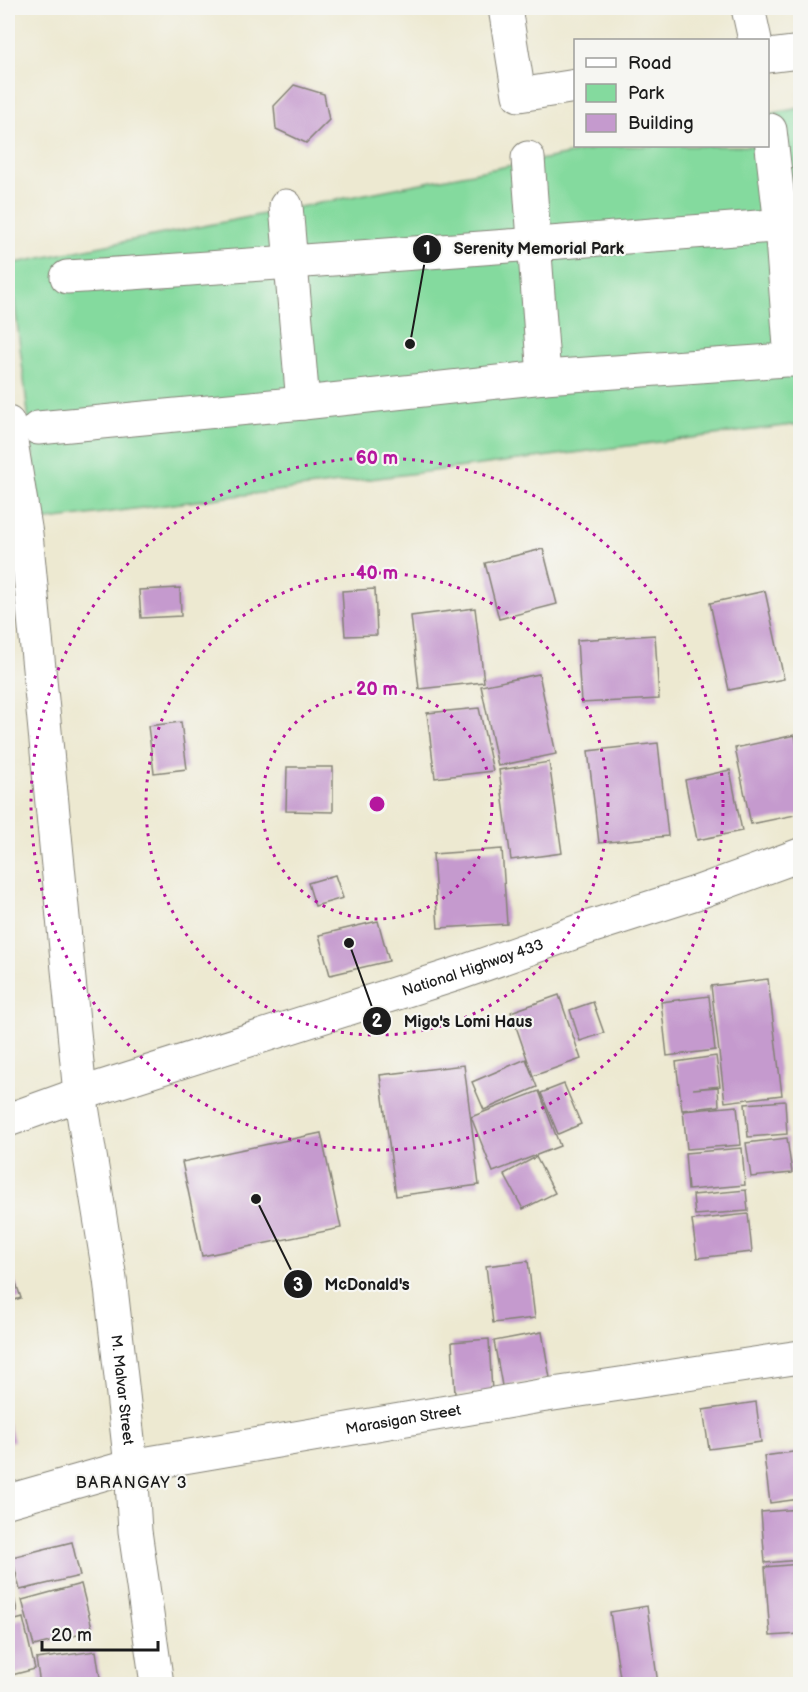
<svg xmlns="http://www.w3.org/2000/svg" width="808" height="1692" font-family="'Balsamiq Sans',sans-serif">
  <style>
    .green { fill: #84da9e; stroke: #507b5d; stroke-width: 1.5 }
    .building { fill: #c59ace }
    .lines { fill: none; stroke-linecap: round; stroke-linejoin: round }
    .minor-casing { stroke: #848276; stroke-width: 35 }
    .major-casing { stroke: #848276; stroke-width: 35 }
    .minor { stroke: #fff; stroke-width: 33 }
    .major { stroke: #fff; stroke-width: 33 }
    .ring { fill: none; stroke: #b5179e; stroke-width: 3; stroke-dasharray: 3 6 }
    .labels { text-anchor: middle; stroke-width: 4.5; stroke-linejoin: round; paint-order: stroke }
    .street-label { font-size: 15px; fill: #1c1c1c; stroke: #f6f6f2 }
    .neighbourhood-label { font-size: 16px; letter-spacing: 1.5px; fill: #1c1c1c; stroke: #f6f6f2 }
    .centre { fill: #b5179e; stroke: #f6f6f2; stroke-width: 3 }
    .ring-label { font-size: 18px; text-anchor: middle; font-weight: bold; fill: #b5179e; stroke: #f6f6f2; stroke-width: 4.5; stroke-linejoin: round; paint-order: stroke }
    .leader { fill: none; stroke: #1c1c1c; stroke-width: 2 }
    .callout-dot { fill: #1c1c1c; stroke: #f6f6f2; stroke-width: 2 }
    .mark-label { font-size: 18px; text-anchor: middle; font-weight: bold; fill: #fff }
    .callout-label { font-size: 16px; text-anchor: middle; font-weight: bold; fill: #1c1c1c; stroke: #f6f6f2; stroke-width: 4.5; stroke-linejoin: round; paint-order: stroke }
  </style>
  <rect width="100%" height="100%" fill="#f6f6f2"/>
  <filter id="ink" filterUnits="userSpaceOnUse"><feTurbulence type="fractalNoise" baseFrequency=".0167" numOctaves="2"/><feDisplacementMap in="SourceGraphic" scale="12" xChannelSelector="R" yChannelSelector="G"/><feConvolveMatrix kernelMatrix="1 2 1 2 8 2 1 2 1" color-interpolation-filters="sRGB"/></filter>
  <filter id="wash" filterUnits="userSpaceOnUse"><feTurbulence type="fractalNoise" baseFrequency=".008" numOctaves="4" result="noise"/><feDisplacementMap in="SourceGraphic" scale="24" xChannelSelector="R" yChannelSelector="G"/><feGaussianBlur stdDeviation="1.35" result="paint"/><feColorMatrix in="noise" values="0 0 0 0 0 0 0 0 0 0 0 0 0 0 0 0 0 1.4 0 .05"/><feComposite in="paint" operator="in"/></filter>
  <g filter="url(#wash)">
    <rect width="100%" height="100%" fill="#ede9d1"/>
    <path class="green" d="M800 108V424L41 521 10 264 610 146H768V114Z"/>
    <g id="blocks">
      <g class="building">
        <path d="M294 85 324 94 329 120 306 143 276 129 274 106Z"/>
        <path d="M543 549 557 604 499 619 485 563Z"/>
        <path d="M180 588 181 616 141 618 139 590Z"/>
        <path d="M375 589 377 635 345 636 342 591Z"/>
        <path d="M765 591 784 679 729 690 710 603Z"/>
        <path d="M475 608 484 682 419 689 411 616Z"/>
        <path d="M655 635 659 699 581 703 577 640Z"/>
        <path d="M539 674 556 754 498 766 481 686Z"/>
        <path d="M479 708 493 771 435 778 427 713Z"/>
        <path d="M181 722 187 769 154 773 148 726Z"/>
        <path d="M795 735 800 761V814L751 824 735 748Z"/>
        <path d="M658 743 668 836 599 843 588 751Z"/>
        <path d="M549 762 562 853 511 860 499 770Z"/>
        <path d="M287 767H333V812L286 811Z"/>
        <path d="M730 770 742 831 697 840 685 780Z"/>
        <path d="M502 849 507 924 438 928 433 854Z"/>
        <path d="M335 875 343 898 315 906 308 883Z"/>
        <path d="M378 921 389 961 330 975 319 935Z"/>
        <path d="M768 979 782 1095 725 1102 711 986Z"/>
        <path d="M559 995 581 1059 533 1076 511 1012Z"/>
        <path d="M709 996 715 1050 667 1056 661 1002Z"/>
        <path d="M593 1002 604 1033 580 1041 570 1010Z"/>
        <path d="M716 1056 720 1086 693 1089 718 1087 719 1106 682 1110 676 1062Z"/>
        <path d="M526 1059 537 1087 484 1110 472 1082Z"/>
        <path d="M464 1065 479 1185 396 1196 380 1075Z"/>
        <path d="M564 1084 581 1124 558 1134 541 1093Z"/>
        <path d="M539 1091 560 1146 493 1172 471 1117Z"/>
        <path d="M785 1101 787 1134 748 1137 745 1104Z"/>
        <path d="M737 1106 741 1145 687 1149 683 1111Z"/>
        <path d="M321 1133 341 1228 202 1256 182 1162Z"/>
        <path d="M787 1138 792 1173 751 1177 746 1143Z"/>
        <path d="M742 1148 745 1185 688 1190 685 1153Z"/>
        <path d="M536 1157 555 1193 523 1209 504 1174Z"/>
        <path d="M746 1190 748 1211 695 1215 693 1195Z"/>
        <path d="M748 1214 752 1252 697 1258 692 1220Z"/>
        <path d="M8 1259 21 1298 8 1302Z"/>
        <path d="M528 1261 535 1318 493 1323 486 1266Z"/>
        <path d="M542 1332 550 1378 502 1386 494 1341Z"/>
        <path d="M489 1339 492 1392 455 1394 452 1342Z"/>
        <path d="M756 1402 761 1442 709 1449 703 1410Z"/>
        <path d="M8 1421 14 1441 8 1442Z"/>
        <path d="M800 1451V1499L770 1503 764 1456Z"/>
        <path d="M800 1509V1560L765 1563 761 1512Z"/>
        <path d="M72 1542 80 1576 20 1590 12 1557Z"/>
        <path d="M9 1557 14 1583 8 1584V1558Z"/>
        <path d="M800 1564V1634L770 1636 765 1567Z"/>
        <path d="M81 1584 93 1631 34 1646 22 1600Z"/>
        <path d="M13 1593 17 1611 8 1614V1594Z"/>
        <path d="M647 1606 658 1684H621L610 1612Z"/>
        <path d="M23 1618 35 1669 8 1676V1622Z"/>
        <path d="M96 1651 101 1684H40L36 1659Z"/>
      </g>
    </g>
  </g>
  <g filter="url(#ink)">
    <use href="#blocks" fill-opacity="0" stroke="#848276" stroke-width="1.5"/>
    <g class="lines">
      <defs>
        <g id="minor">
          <path d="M505 8 519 95 576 86"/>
          <path d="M748 8 755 40"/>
          <path d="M768 56 800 52"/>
          <path d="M770 130 781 225 791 360"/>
          <path d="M528 158 544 377"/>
          <path d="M286 206 303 403"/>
          <path d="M67 277C312 262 556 242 800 224"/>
          <path id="s1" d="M8 423 26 534 80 1094 110 1279 131 1466 135 1531 157 1684"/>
          <path d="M38 428 303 403 544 377 800 359"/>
          <path id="s2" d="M8 1501 131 1466 540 1396 800 1357"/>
        </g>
        <g id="major">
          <path id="s3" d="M8 1120 80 1094 460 973 590 927 696 893 800 855"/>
        </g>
      </defs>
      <use href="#minor" class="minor-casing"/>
      <use href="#major" class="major-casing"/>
      <use href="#minor" class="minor"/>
      <use href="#major" class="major"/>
    </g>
  </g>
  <g class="ring">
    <circle cx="377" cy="804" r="115"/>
    <circle cx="377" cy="804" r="231"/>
    <circle cx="377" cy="804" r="346"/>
  </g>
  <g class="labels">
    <g class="street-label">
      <text dy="5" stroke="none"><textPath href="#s3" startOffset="489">National Highway 433</textPath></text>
      <text dy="5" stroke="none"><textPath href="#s1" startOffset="974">M. Malvar Street</textPath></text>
      <text dy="5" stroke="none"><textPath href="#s2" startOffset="404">Marasigan Street</textPath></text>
    </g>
    <g class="neighbourhood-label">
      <text x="132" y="1488">BARANGAY 3</text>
    </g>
  </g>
  <circle cx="377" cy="804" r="9" class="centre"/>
  <g class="ring-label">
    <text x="377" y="464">60 m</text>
    <text x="377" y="579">40 m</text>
    <text x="377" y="695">20 m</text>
  </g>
  <path class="leader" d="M410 344L427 249M349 943L377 1021M256 1199L298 1284"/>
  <g class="callout-dot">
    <circle cx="410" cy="344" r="6"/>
    <circle cx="349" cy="943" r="6"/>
    <circle cx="256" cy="1199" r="6"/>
    <circle cx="427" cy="249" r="15"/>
    <circle cx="377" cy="1021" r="15"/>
    <circle cx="298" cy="1284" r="15"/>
  </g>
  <g class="mark-label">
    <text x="427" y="255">1</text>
    <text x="377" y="1027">2</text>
    <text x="298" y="1291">3</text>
  </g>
  <g class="callout-label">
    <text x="539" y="254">Serenity Memorial Park</text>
    <text x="468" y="1027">Migo's Lomi Haus</text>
    <text x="367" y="1290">McDonald's</text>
  </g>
  <rect width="808" height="1692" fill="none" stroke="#f6f6f2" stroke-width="30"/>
  <rect x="574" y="39" width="195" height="108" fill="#f6f6f2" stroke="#9f9f9c" stroke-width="1.5"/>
  <rect x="586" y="58" width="30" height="9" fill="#ffffff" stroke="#9f9f9c" stroke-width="1.5"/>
  <text x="628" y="69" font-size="18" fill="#1c1c1c">Road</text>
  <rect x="586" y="84" width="30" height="18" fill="#84da9e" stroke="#9f9f9c" stroke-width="1.5"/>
  <text x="628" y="99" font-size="18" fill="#1c1c1c">Park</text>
  <rect x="586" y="114" width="30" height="18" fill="#c59ace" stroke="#9f9f9c" stroke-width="1.5"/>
  <text x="628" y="129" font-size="18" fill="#1c1c1c">Building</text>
  <path d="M42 1641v9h116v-9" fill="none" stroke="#1c1c1c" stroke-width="3"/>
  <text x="51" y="1641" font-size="18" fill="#1c1c1c" stroke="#f6f6f2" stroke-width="4.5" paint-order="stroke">20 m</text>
</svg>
